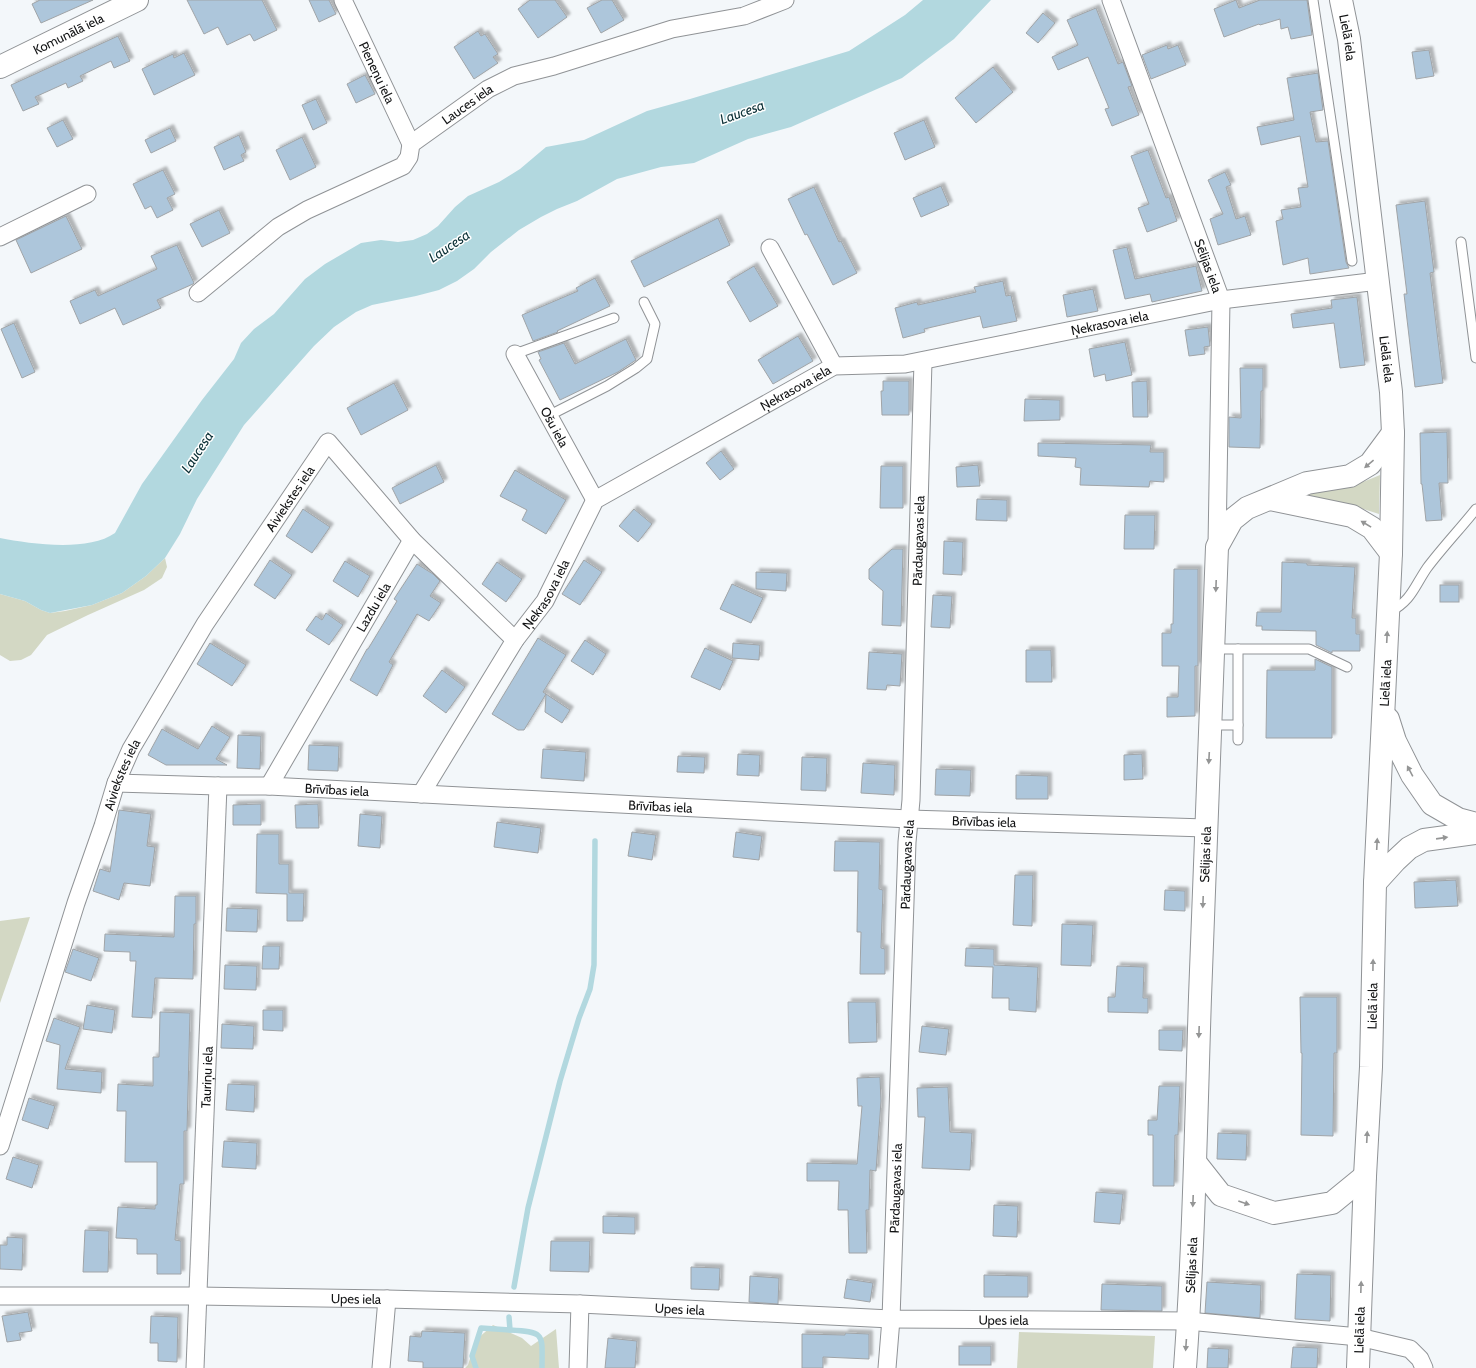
<svg xmlns="http://www.w3.org/2000/svg" width="1476" height="1368" font-family="Cabin,sans-serif">
  <style>
    .green { fill: #d3d8c4 }
    .water { fill: #b2d8df }
    .lines { fill: none; stroke-linecap: round; stroke-linejoin: round }
    .stream { stroke: #b2d8df; stroke-width: 5.5 }
    .building { fill: #adc6db; stroke: #a0a4a7; filter: url(#shadow) }
    .lane-casing { stroke: #909396; stroke-width: 11 }
    .street-casing { stroke: #909396; stroke-width: 19 }
    .secondary-casing { stroke: #909396; stroke-width: 24 }
    .primary-casing { stroke: #909396; stroke-width: 24 }
    .lane { stroke: #fff; stroke-width: 9 }
    .street { stroke: #fff; stroke-width: 17 }
    .secondary { stroke: #fff; stroke-width: 22 }
    .primary { stroke: #fff; stroke-width: 22 }
    .oneway { fill: #949595 }
    .labels { text-anchor: middle; stroke-width: 3; stroke-linejoin: round; paint-order: stroke }
    .street-label { font-size: 13px; fill: #121314; stroke: #fff }
    .water-label { font-size: 14px; font-style: italic; fill: #0b3036; stroke: #fff }
  </style>
  <defs>
    <filter id="shadow"><feDropShadow dx="3.5" dy="-3.5" stdDeviation="1" flood-color="#0004"/></filter>
  </defs>
  <rect width="100%" height="100%" fill="#f3f7fa"/>
  <g class="green">
    <path d="M1380 475 1379 514 1354 506 1306 497 1305 494C1332 491 1356 486 1380 475Z"/>
    <path d="M165 558 167 567 162 578 144 590 88 615 47 635 31 655 21 660 10 661 0 655V594L25 601 41 610 50 613 65 611 92 605 122 593 146 576Z"/>
    <path d="M30 917 0 1003V921Z"/>
    <path d="M493 1325 522 1338 531 1346 556 1329 559 1368H465L468 1365 476 1340Z"/>
    <path d="M1019 1332 1155 1336 1153 1368H1017Z"/>
  </g>
  <path class="water" d="M923 0H991L954 39 902 78 791 127 748 139 694 163 661 167 617 179 577 201 557 209 541 217 519 230 491 252 474 269 457 281 439 290 416 296 372 305 356 312 334 327 314 346 244 425 197 499 180 534 165 558 146 576 122 593 92 605 50 613 41 610 25 601 0 594V538C31 544 88 552 115 533L142 484 202 400 234 359 241 343 254 329 274 314 305 279 325 264 361 243 381 240 398 242 413 240 427 234 438 226 455 207 468 196 499 182 520 169 546 147 584 140 647 111 690 99 849 51 905 15Z"/>
  <g class="lines">
    <g class="stream">
      <path d="M514 1287 528 1208 560 1081 579 1018 590 989 594 965 595 841"/>
      <path d="M509 1317 510 1330C546 1332 542 1334 542 1368"/>
      <path d="M476 1368 472 1356 481 1328 510 1330"/>
    </g>
  </g>
  <g class="building">
    <path d="M40 0H93L41 23 32 4Z"/>
    <path d="M187 0H262L277 30 254 41 250 34 227 45 218 27 204 34Z"/>
    <path d="M309 0H329L336 14 319 22Z"/>
    <path d="M530 0H555L567 17 538 38 518 9Z"/>
    <path d="M602 0H612L624 20 601 33 587 8Z"/>
    <path d="M1236 0 1239 8 1260 0H1307L1312 35 1291 39 1288 27 1281 29 1280 19 1260 25 1259 24 1224 37 1214 9Z"/>
    <path d="M1096 8 1118 64 1123 62 1132 86 1128 87 1139 115 1112 126 1105 109 1109 108 1088 57 1058 70 1052 57 1078 45 1067 20Z"/>
    <path d="M1043 13 1055 23 1038 43 1026 33Z"/>
    <path d="M478 31 481 36 485 34 498 54 493 57 498 63 474 79 454 47Z"/>
    <path d="M118 36 130 61 114 68 111 61 80 76 83 81 68 88 66 83 35 97 39 104 23 111 11 85Z"/>
    <path d="M1167 45 1168 49 1178 45 1186 65 1151 79 1142 55Z"/>
    <path d="M1429 50 1434 76 1416 79 1412 52Z"/>
    <path d="M184 53 195 75 154 95 142 69 173 54 174 58Z"/>
    <path d="M993 67 1013 92 976 123 955 98Z"/>
    <path d="M1318 73 1323 110 1310 112 1316 142 1328 141 1346 262 1349 268 1310 274 1308 258 1283 265 1276 221 1283 219 1281 210 1301 207 1298 188 1308 187 1300 136 1261 145 1257 127 1294 120 1287 78Z"/>
    <path d="M365 75 375 94 356 103 347 84Z"/>
    <path d="M316 99 327 123 313 130 302 105Z"/>
    <path d="M63 120 73 139 57 147 47 128Z"/>
    <path d="M924 120 935 147 905 160 894 133Z"/>
    <path d="M170 128 176 141 151 153 145 140Z"/>
    <path d="M239 135 246 152 241 155 244 161 224 170 214 147Z"/>
    <path d="M302 137 316 167 290 180 276 150Z"/>
    <path d="M1148 150 1166 198 1169 197 1177 221 1147 232 1138 208 1149 204 1131 156Z"/>
    <path d="M163 170 175 194 167 198 173 210 157 218 151 206 145 209 133 184Z"/>
    <path d="M1225 172 1231 185 1226 187 1236 219 1245 216 1251 235 1218 245 1210 219 1223 214 1208 180Z"/>
    <path d="M941 186 949 205 921 217 913 198Z"/>
    <path d="M814 187 839 242 841 241 857 273 833 285 807 234 805 235 788 199Z"/>
    <path d="M1425 201 1434 272 1430 273 1443 383 1415 387 1404 294H1407L1396 205Z"/>
    <path d="M219 210 230 233 202 247 190 224Z"/>
    <path d="M66 216 82 249 31 273 16 240Z"/>
    <path d="M718 218 730 245 644 287 631 261Z"/>
    <path d="M177 245 194 283 193 284 157 300 161 308 123 325 115 308 80 324 70 301 95 290 98 296 157 269 151 256Z"/>
    <path d="M1127 247 1135 279 1196 266 1202 291 1152 302 1150 294 1125 299 1113 250Z"/>
    <path d="M754 266 778 306 750 322 727 282Z"/>
    <path d="M595 278 610 306 557 331 558 332 533 341 522 315 578 291 576 288Z"/>
    <path d="M1003 281 1006 296 1011 295 1017 321 983 328 980 316 924 329 925 332 903 338 895 308 917 302 918 305 976 292 974 287Z"/>
    <path d="M1093 289 1098 311 1067 317 1063 295Z"/>
    <path d="M1357 297 1365 365 1340 368 1334 323 1293 328 1291 314 1332 308 1331 300Z"/>
    <path d="M14 323 35 372 22 378 1 329Z"/>
    <path d="M1208 327 1210 346 1204 347 1205 354 1189 356 1185 330Z"/>
    <path d="M798 336 813 361 773 384 758 360Z"/>
    <path d="M626 339 636 360 618 372 560 400 539 360 541 359 538 352 564 343 575 364Z"/>
    <path d="M1125 342 1132 375 1106 381 1105 374 1094 377 1089 349Z"/>
    <path d="M1240 368H1263V391H1261L1260 448 1229 447V417L1241 418Z"/>
    <path d="M883 381H909V415H882L881 391H883Z"/>
    <path d="M1147 381 1148 417H1133L1132 382Z"/>
    <path d="M394 383 408 410 361 435 347 408Z"/>
    <path d="M1025 399 1060 400V420L1024 421Z"/>
    <path d="M1447 432 1448 483H1439L1442 520 1426 521 1422 484H1421L1420 433Z"/>
    <path d="M1038 443 1151 445 1150 452H1164V482L1150 481 1149 487 1080 485 1081 468 1075 467 1076 458 1038 456Z"/>
    <path d="M721 451 734 469 720 480 706 463Z"/>
    <path d="M436 465 444 482 400 504 392 488Z"/>
    <path d="M978 465 980 486 957 487 956 467Z"/>
    <path d="M881 466H903V508H880Z"/>
    <path d="M515 470 566 500 546 534 522 520 527 510 500 496Z"/>
    <path d="M977 499 1007 500V521L976 520Z"/>
    <path d="M303 509 330 527 312 553 286 536Z"/>
    <path d="M634 509 652 524 638 542 619 526Z"/>
    <path d="M1125 515H1155L1154 549H1124Z"/>
    <path d="M944 541 963 542 962 575 943 574Z"/>
    <path d="M892 549H903L901 626 882 625 883 591 869 579V569Z"/>
    <path d="M270 560 292 575 275 599 254 585Z"/>
    <path d="M584 560 602 572 580 605 562 594Z"/>
    <path d="M345 561 370 576 358 597 333 581Z"/>
    <path d="M497 562 522 579 506 602 482 584Z"/>
    <path d="M1282 562 1307 563V565L1355 567 1352 618H1356V634H1360V651H1332V653L1316 645V631L1262 630V626H1256L1257 612H1281Z"/>
    <path d="M417 564 433 574 440 581 430 596 441 603 429 621 417 614 389 662 393 665 377 696 350 680 367 649H368L397 601 394 599Z"/>
    <path d="M1174 569H1198V666H1195V716L1167 717V697H1178L1179 666H1162V633H1171V624H1173Z"/>
    <path d="M756 572 787 573 786 591 756 589Z"/>
    <path d="M732 584 763 598 751 623 720 609Z"/>
    <rect x="1440" y="585" width="19" height="17"/>
    <path d="M933 595 952 596 950 628 931 627Z"/>
    <path d="M326 613 343 625 329 645 306 630 316 616 322 620Z"/>
    <path d="M538 638 566 655 543 692 546 694 524 730H518L492 714Z"/>
    <path d="M585 640 606 654 593 675 571 661Z"/>
    <path d="M210 643 246 665 232 686 197 664Z"/>
    <path d="M733 643 760 645 759 660 732 658Z"/>
    <path d="M705 648 733 661 720 690 691 677Z"/>
    <path d="M1026 650H1051L1052 682H1026Z"/>
    <path d="M869 652 902 654 900 686 887 685 886 690 867 689Z"/>
    <path d="M1315 659 1332 667V738H1266L1267 670H1315Z"/>
    <path d="M442 670 465 687 446 713 423 696Z"/>
    <path d="M546 694 570 710 562 723 545 712Z"/>
    <path d="M212 726 230 737 216 759 227 765H166L148 755 162 729 198 749Z"/>
    <path d="M238 735 261 736 260 769 237 768Z"/>
    <path d="M309 745 339 746 338 771 308 770Z"/>
    <path d="M543 749 586 752 584 781 541 778Z"/>
    <path d="M738 754 760 755 759 776 737 775Z"/>
    <path d="M1142 754 1143 779 1124 780V755Z"/>
    <path d="M678 756 705 757 704 773 677 772Z"/>
    <path d="M802 757 827 758 826 791 801 790Z"/>
    <path d="M863 763 895 765 894 795 861 793Z"/>
    <path d="M936 769 971 770 970 796 935 795Z"/>
    <path d="M1016 775 1048 776V799H1016Z"/>
    <path d="M261 804V825H233V805Z"/>
    <path d="M318 804 319 828H296L295 805Z"/>
    <path d="M119 810 151 814 147 846 155 847 150 886 124 883 119 900 93 891 100 869 110 872Z"/>
    <path d="M360 814 382 816 380 848 358 846Z"/>
    <path d="M497 822 541 828 538 853 494 847Z"/>
    <path d="M632 832 656 835 652 860 628 856Z"/>
    <path d="M736 832 762 836 759 860 733 857Z"/>
    <path d="M257 834H279V864H289V893H304L303 921H287V894L256 893Z"/>
    <path d="M835 841 880 842 879 889 883 890 881 948 885 949V974H860L861 932H857L858 871H834Z"/>
    <path d="M1015 875H1033L1032 926 1013 925Z"/>
    <path d="M1456 880 1458 906 1415 908 1414 882Z"/>
    <path d="M1165 890 1185 891V911L1164 910Z"/>
    <path d="M175 896H196V924H194L193 979 155 978 152 1018 132 1017 136 961H130V952L104 951 105 934 174 937Z"/>
    <path d="M227 908 258 909 257 932 226 931Z"/>
    <path d="M1062 924 1093 925 1091 966 1061 965Z"/>
    <path d="M263 946H280L279 969H262Z"/>
    <path d="M966 948 994 949V965L1038 967 1036 1012 1009 1010V998H992L993 967 965 966Z"/>
    <path d="M73 949 99 958 91 981 65 972Z"/>
    <path d="M225 965 257 966 256 990 224 989Z"/>
    <path d="M1117 966 1144 967 1143 998H1148V1013L1108 1012V997H1115Z"/>
    <path d="M1300 997H1337V1053H1334L1333 1136 1301 1135 1302 1053H1301Z"/>
    <path d="M848 1002H876L877 1042 849 1043Z"/>
    <path d="M87 1005 115 1010 112 1033 83 1029Z"/>
    <path d="M263 1010H283V1031L263 1030Z"/>
    <path d="M160 1012 190 1013 187 1131H184V1184H180L175 1240 181 1241V1274H157V1254H137V1239L116 1238 118 1207 155 1209V1205H157V1162H125L126 1111H117L118 1084 153 1086V1057H159Z"/>
    <path d="M54 1018 80 1027 65 1069 102 1072 101 1093 57 1089 60 1045 46 1041Z"/>
    <path d="M222 1024 254 1026 253 1049 221 1048Z"/>
    <path d="M922 1026 949 1029 946 1055 919 1052Z"/>
    <path d="M1159 1030H1183L1182 1051 1159 1050Z"/>
    <path d="M880 1077 881 1101 876 1171 870 1170 869 1210H866L867 1253H849L848 1210H838L839 1181H807V1163L857 1164 862 1106H858L857 1078Z"/>
    <path d="M228 1084 255 1085 254 1112 226 1110Z"/>
    <path d="M1159 1086H1180L1178 1135H1175L1174 1186H1153V1135H1148V1120H1157Z"/>
    <path d="M948 1087 950 1132 972 1133 970 1170 922 1168 925 1117H918L917 1088Z"/>
    <path d="M29 1098 55 1106 48 1129 22 1120Z"/>
    <path d="M1218 1133 1247 1134 1246 1160 1217 1159Z"/>
    <path d="M224 1141 257 1143 256 1169 222 1167Z"/>
    <path d="M13 1157 39 1165 32 1188 6 1179Z"/>
    <path d="M1096 1192 1123 1194 1120 1224 1094 1222Z"/>
    <path d="M994 1205 1018 1206 1017 1237 993 1236Z"/>
    <path d="M603 1216 635 1217V1234L603 1233Z"/>
    <path d="M85 1230 109 1231 108 1272H83Z"/>
    <path d="M7 1237 23 1238 22 1270 0 1269V1245H7Z"/>
    <path d="M551 1241H590L589 1272 550 1271Z"/>
    <path d="M691 1267 720 1268 719 1290 691 1289Z"/>
    <path d="M1297 1274 1331 1275 1330 1321 1295 1319Z"/>
    <path d="M984 1275 1028 1276V1297H984Z"/>
    <path d="M750 1276 779 1278 778 1304 749 1302Z"/>
    <path d="M847 1279 873 1283 870 1302 844 1298Z"/>
    <path d="M1207 1282 1261 1285 1260 1318 1205 1313Z"/>
    <path d="M1102 1284 1162 1286V1311L1101 1310Z"/>
    <path d="M28 1312 32 1331 19 1333 21 1340 7 1342 2 1316Z"/>
    <path d="M151 1316 178 1317 177 1362 158 1361V1343H150Z"/>
    <path d="M422 1331 465 1333 463 1368H423V1362L408 1361 410 1336 421 1337Z"/>
    <path d="M845 1333 869 1334V1359L823 1357V1368H802V1334L845 1335Z"/>
    <path d="M608 1338 637 1341 635 1368H605Z"/>
    <rect x="959" y="1346" width="32" height="19"/>
    <path d="M1293 1347 1318 1348 1317 1368H1291Z"/>
    <path d="M1208 1348 1229 1349 1228 1368H1207Z"/>
  </g>
  <g class="lines">
    <defs>
      <g id="lane">
        <path d="M1313 0 1352 261"/>
        <path d="M1461 242 1476 358"/>
        <path d="M515 354 614 318"/>
        <path d="M550 415 607 386 636 368 647 359 655 324 644 302"/>
        <path d="M1390 612C1412 600 1414 587 1427 568 1442 548 1460 529 1476 509"/>
        <path d="M1213 649H1309L1347 667"/>
        <path d="M1210 725H1238"/>
        <path d="M1238 740V649"/>
      </g>
      <g id="street">
        <path id="s1" d="M343 0 411 144"/>
        <path id="s2" d="M1111 0 1221 300 1217 546"/>
        <path d="M0 237 87 194"/>
        <path d="M770 248 834 366"/>
        <path id="s3" d="M198 293 278 227 307 210 403 166 409 157 411 144 488 89 514 76 554 66 672 29 744 16 785 0"/>
        <path id="s4" d="M515 354 595 500"/>
        <path id="s5" d="M116 783 218 786H269L909 819 1206 828"/>
        <path id="s6" d="M269 786 412 540"/>
        <path id="s7" d="M421 794 515 640 545 601 595 500 834 366 905 364 1221 300 1378 281"/>
        <path id="s8" d="M0 1146 76 903 103 826 116 783 131 749 205 624 328 442 412 540 515 640"/>
        <path id="s9" d="M0 1296H198L387 1299 580 1304 891 1319 1188 1321 1359 1337 1410 1349 1420 1359 1424 1368"/>
        <path id="s10" d="M195 1368 218 786"/>
        <path d="M381 1368 387 1299"/>
        <path d="M578 1368 580 1304"/>
        <path id="s11" d="M887 1368 891 1319 907 842 911 800 923 361"/>
      </g>
      <g id="secondary">
        <path id="s12" d="M0 67 137 0"/>
      </g>
      <g id="primary">
        <path id="s13" d="M1341 0 1349 39 1391 392 1393 433 1391 553 1375 883 1371 1067 1365 1176 1358 1368"/>
        <path d="M1270 499 1352 516 1372 528 1391 553"/>
        <path d="M1388 719 1395 741 1412 775 1432 804 1458 819 1476 824"/>
        <path d="M1375 883 1395 861 1409 848 1424 840 1476 833"/>
        <path d="M1195 1162 1221 1195 1274 1213 1332 1203 1365 1176"/>
        <path id="s14" d="M1185 1368C1194 1244 1196 1120 1200 997 1205 847 1211 697 1217 547L1232 520 1247 508 1307 483 1350 476 1370 464 1393 433"/>
      </g>
    </defs>
    <use href="#lane" class="lane-casing"/>
    <use href="#street" class="street-casing"/>
    <use href="#secondary" class="secondary-casing"/>
    <use href="#primary" class="primary-casing"/>
    <use href="#lane" class="lane"/>
    <use href="#street" class="street"/>
    <use href="#secondary" class="secondary"/>
    <use href="#primary" class="primary"/>
  </g>
  <defs><path id="oneway-solid" d="M-6-.8H1V-3.2L6.5 0L1 3.2V.8H-6Z"/></defs>
  <g class="oneway">
    <use href="#oneway-solid" transform="translate(1369 464) rotate(140)"/>
    <use href="#oneway-solid" transform="translate(1366 524) rotate(-149)"/>
    <use href="#oneway-solid" transform="translate(1216 586) rotate(92)"/>
    <use href="#oneway-solid" transform="translate(1387 637) rotate(-87)"/>
    <use href="#oneway-solid" transform="translate(1209 758) rotate(93)"/>
    <use href="#oneway-solid" transform="translate(1410 771) rotate(-118)"/>
    <use href="#oneway-solid" transform="translate(1442 838) rotate(-8)"/>
    <use href="#oneway-solid" transform="translate(1377 844) rotate(-87)"/>
    <use href="#oneway-solid" transform="translate(1203 902) rotate(92)"/>
    <use href="#oneway-solid" transform="translate(1373 965) rotate(-89)"/>
    <use href="#oneway-solid" transform="translate(1199 1032) rotate(92)"/>
    <use href="#oneway-solid" transform="translate(1367 1137) rotate(-87)"/>
    <use href="#oneway-solid" transform="translate(1193 1201) rotate(92)"/>
    <use href="#oneway-solid" transform="translate(1244 1203) rotate(19)"/>
    <use href="#oneway-solid" transform="translate(1361 1287) rotate(-88)"/>
    <use href="#oneway-solid" transform="translate(1186 1345) rotate(94)"/>
  </g>
  <g class="labels">
    <g class="street-label">
      <text dy="5" stroke="none"><textPath href="#s12" startOffset="76">Komunālā iela</textPath></text>
      <text dy="5" stroke="none"><textPath href="#s13" startOffset="38">Lielā iela</textPath></text>
      <text dy="5" stroke="none"><textPath href="#s1" startOffset="80">Pieneņu iela</textPath></text>
      <text dy="5" stroke="none"><textPath href="#s3" startOffset="336">Lauces iela</textPath></text>
      <text dy="5" stroke="none"><textPath href="#s2" startOffset="283">Sēlijas iela</textPath></text>
      <text dy="5" stroke="none"><textPath href="#s7" startOffset="896">Ņekrasova iela</textPath></text>
      <text dy="5" stroke="none"><textPath href="#s13" startOffset="362">Lielā iela</textPath></text>
      <text dy="5" stroke="none"><textPath href="#s7" startOffset="572">Ņekrasova iela</textPath></text>
      <text dy="5" stroke="none"><textPath href="#s4" startOffset="83">Ošu iela</textPath></text>
      <text dy="5" stroke="none"><textPath href="#s8" startOffset="715">Aiviekstes iela</textPath></text>
      <text dy="5" stroke="none"><textPath href="#s11" startOffset="828">Pārdaugavas iela</textPath></text>
      <text dy="5" stroke="none"><textPath href="#s7" startOffset="236">Ņekrasova iela</textPath></text>
      <text dy="5" stroke="none"><textPath href="#s6" startOffset="207">Lazdu iela</textPath></text>
      <text transform="translate(1385 683) rotate(-87)" y="5">Lielā iela</text>
      <text dy="5" stroke="none"><textPath href="#s8" startOffset="391">Aiviekstes iela</textPath></text>
      <text dy="5" stroke="none"><textPath href="#s5" startOffset="221">Brīvības iela</textPath></text>
      <text dy="5" stroke="none"><textPath href="#s5" startOffset="545">Brīvības iela</textPath></text>
      <text dy="5" stroke="none"><textPath href="#s5" startOffset="869">Brīvības iela</textPath></text>
      <text dy="5" stroke="none"><textPath href="#s14" startOffset="514">Sēlijas iela</textPath></text>
      <text dy="5" stroke="none"><textPath href="#s11" startOffset="504">Pārdaugavas iela</textPath></text>
      <text transform="translate(1372 1006) rotate(-89)" y="5">Lielā iela</text>
      <text dy="5" stroke="none"><textPath href="#s10" startOffset="291">Tauriņu iela</textPath></text>
      <text dy="5" stroke="none"><textPath href="#s11" startOffset="180">Pārdaugavas iela</textPath></text>
      <text dy="5" stroke="none"><textPath href="#s14" startOffset="103">Sēlijas iela</textPath></text>
      <text dy="5" stroke="none"><textPath href="#s9" startOffset="356">Upes iela</textPath></text>
      <text dy="5" stroke="none"><textPath href="#s9" startOffset="680">Upes iela</textPath></text>
      <text dy="5" stroke="none"><textPath href="#s9" startOffset="1004">Upes iela</textPath></text>
      <text transform="translate(1359 1330) rotate(-88)" y="5">Lielā iela</text>
    </g>
    <g class="water-label">
      <text transform="translate(742 112) rotate(-20)" y="5">Laucesa</text>
      <text transform="translate(449 246) rotate(-34)" y="5">Laucesa</text>
      <text transform="translate(197 452) rotate(-57)" y="5">Laucesa</text>
    </g>
  </g>
</svg>
